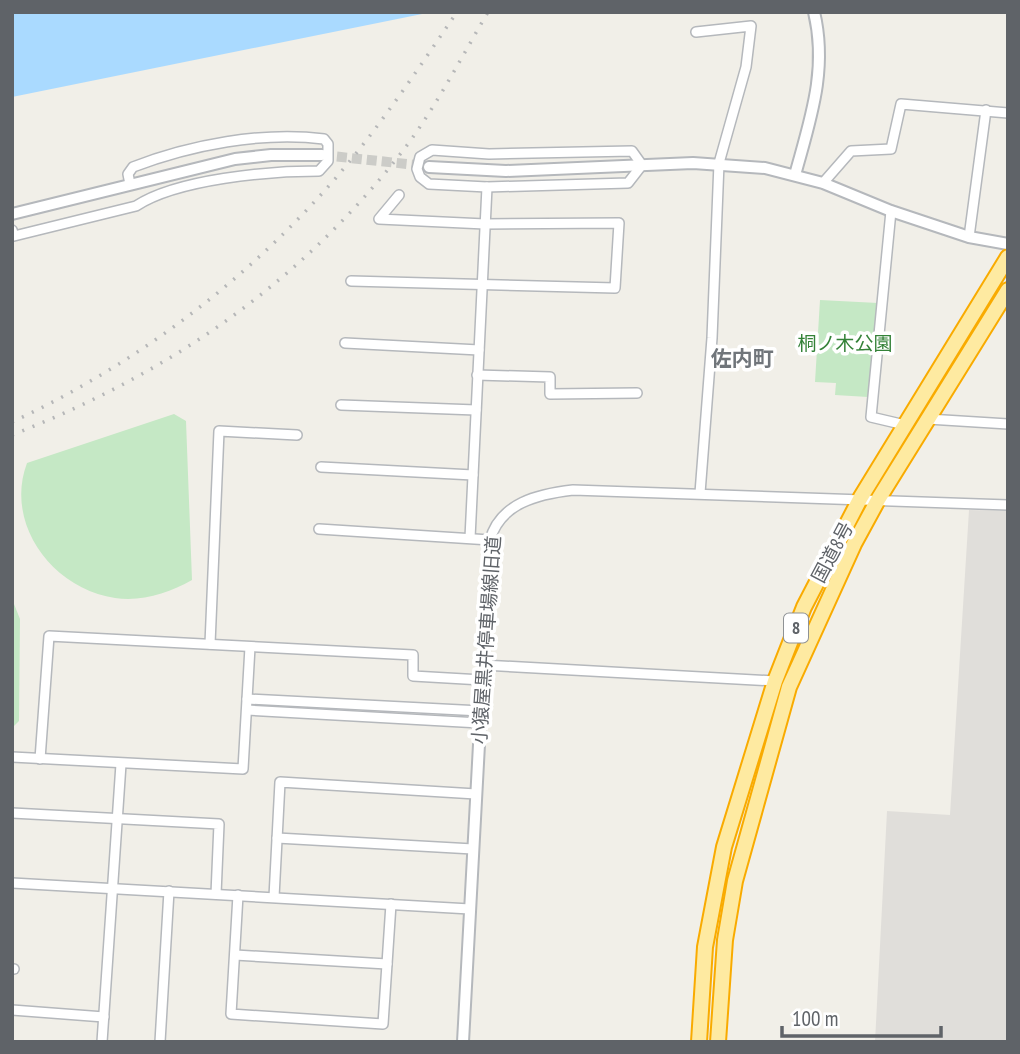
<svg xmlns="http://www.w3.org/2000/svg" width="1020" height="1054" font-family="'PT Sans Narrow','Noto Sans JP',sans-serif">
  <style>
    .industrial { fill: #e0deda }
    .green { fill: #c5e8c5 }
    .water { fill: #aadaff }
    .lines { fill: none; stroke-linecap: round; stroke-linejoin: round }
    .tertiary-tunnel { stroke: #ccccc8; stroke-width: 10; stroke-dasharray: 10 5; stroke-linecap: butt }
    .minor-casing { stroke: #b5b8bc; stroke-width: 12 }
    .tertiary-casing { stroke: #b5b8bc; stroke-width: 14 }
    .trunk-casing { stroke: #f9ab00; stroke-width: 18 }
    .minor { stroke: #fff; stroke-width: 9 }
    .tertiary { stroke: #fff; stroke-width: 10 }
    .trunk { stroke: #feeaa1; stroke-width: 14 }
    .rail { stroke: #b6b7b8; stroke-width: 3.5; stroke-dasharray: 2 9; stroke-linecap: butt }
    .labels { text-anchor: middle; stroke-width: 7; stroke-linejoin: round; paint-order: stroke }
    .shield { fill: #fff; stroke: #8f9295; stroke-width: 2 }
    .shield-label { font-size: 18px; font-weight: bold; fill: #5f6368 }
    .park-label { font-size: 19px; fill: #348238; stroke: #fff }
    .street-label { font-size: 19px; fill: #5f6368; stroke: #fff }
    .neighbourhood-label { font-size: 21px; font-weight: bold; fill: #70757a; stroke: #fff }
  </style>
  <rect width="100%" height="100%" fill="#f1efe8"/>
  <path class="industrial" d="M969 510 1008 511V1042H875L887 811 950 815Z"/>
  <g class="green">
    <path d="M820 300 878 303 868 397 835 395 836 383 815 382Z"/>
    <path d="M174 414 186 421 192 580C169 593 142 602 115 598 53 589 4 524 27 463Z"/>
    <path d="M12 599 20 619 19 721 12 728Z"/>
  </g>
  <path class="water" d="M12 12H432L12 97Z"/>
  <g class="lines">
    <path class="tertiary-tunnel" d="M322 155 426 166"/>
    <defs>
      <g id="minor">
        <path d="M696 32 751 26 746 67 719 163 712 338 700 493"/>
        <path d="M432 150 489 154 632 151 642 165 628 183 487 187 429 184 420 177 417 169 420 157Z"/>
        <path d="M823 183 851 151 891 149 901 104 1008 113"/>
        <path d="M891 211 871 417 905 425"/>
        <path d="M12 230 14 236 136 206C177 179 269 171 319 171L328 161V144L324 139C263 131 190 145 133 167L128 174 130 184"/>
        <path d="M969 237 986 110"/>
        <path d="M351 281 615 288 619 223 485 224 379 219 399 195"/>
        <path d="M345 343 479 350"/>
        <path d="M477 375 550 377V394L637 393"/>
        <path d="M341 405 476 410"/>
        <path d="M928 419 1008 424"/>
        <path d="M321 467 473 475"/>
        <path d="M319 529 490 540C500 503 538 494 573 490L1008 505"/>
        <path d="M470 538 487 187"/>
        <path d="M210 644 219 431 297 435"/>
        <path d="M483 665 775 681"/>
        <path d="M247 699 481 711"/>
        <path d="M247 710 480 723"/>
        <path d="M12 757 243 769 250 647"/>
        <path d="M40 759 49 636 413 655V676L482 680"/>
        <path d="M12 813 219 824 216 894"/>
        <path d="M277 838 473 849"/>
        <path d="M12 883 470 909"/>
        <path d="M238 895 231 1014 383 1024 391 904"/>
        <path d="M274 897 280 782 476 794"/>
        <path d="M235 955 387 964"/>
        <path d="M12 969H14"/>
        <path d="M12 1010 104 1017"/>
        <path d="M102 1042 121 764"/>
        <path d="M160 1042 169 891"/>
      </g>
      <g id="tertiary">
        <path d="M429 167 506 171 693 163 765 168 823 183 891 211 969 237 1008 244"/>
        <path d="M795 175C810 120 828 70 814 12"/>
        <path d="M12 214 235 159 271 155H322"/>
        <path d="M463 1042 490 540"/>
      </g>
      <g id="trunk">
        <path d="M699 1042 705 947 724 847 775 681 804 607 861 497 1008 257"/>
        <path d="M718 1042 725 940 735 881 789 687 854 544 879 498 1008 290"/>
      </g>
    </defs>
    <use href="#minor" class="minor-casing"/>
    <use href="#tertiary" class="tertiary-casing"/>
    <use href="#trunk" class="trunk-casing"/>
    <use href="#minor" class="minor"/>
    <use href="#tertiary" class="tertiary"/>
    <use href="#trunk" class="trunk"/>
    <g class="rail">
      <path d="M12 422C135 365 245 282 334 180 379 128 418 69 457 12"/>
      <path d="M12 435C170 373 301 283 405 148 437 105 461 58 488 12"/>
    </g>
  </g>
  <g class="labels">
    <rect class="shield" x="784" y="613.5" width="24" height="29" rx="5"/>
    <g class="shield-label">
      <text x="796" y="634">8</text>
    </g>
    <g class="park-label">
      <text x="845" y="350">桐ノ木公園</text>
    </g>
    <g class="street-label">
      <text transform="translate(832 552) rotate(-62)" y="7">国道8号</text>
      <text transform="translate(486 640) rotate(-86)" y="7">小猿屋黒井停車場線旧道</text>
    </g>
    <g class="neighbourhood-label">
      <text x="742" y="366">佐内町</text>
    </g>
  </g>
  <rect width="1020" height="1054" fill="none" stroke="#5f6368" stroke-width="28"/>
  <path d="M782 1026v10h159v-10" fill="none" stroke="#5f6368" stroke-width="3.5"/>
  <text x="792" y="1026" font-size="21" fill="#5f6368" stroke="#ffffff" stroke-width="5" paint-order="stroke">100 m</text>
</svg>
